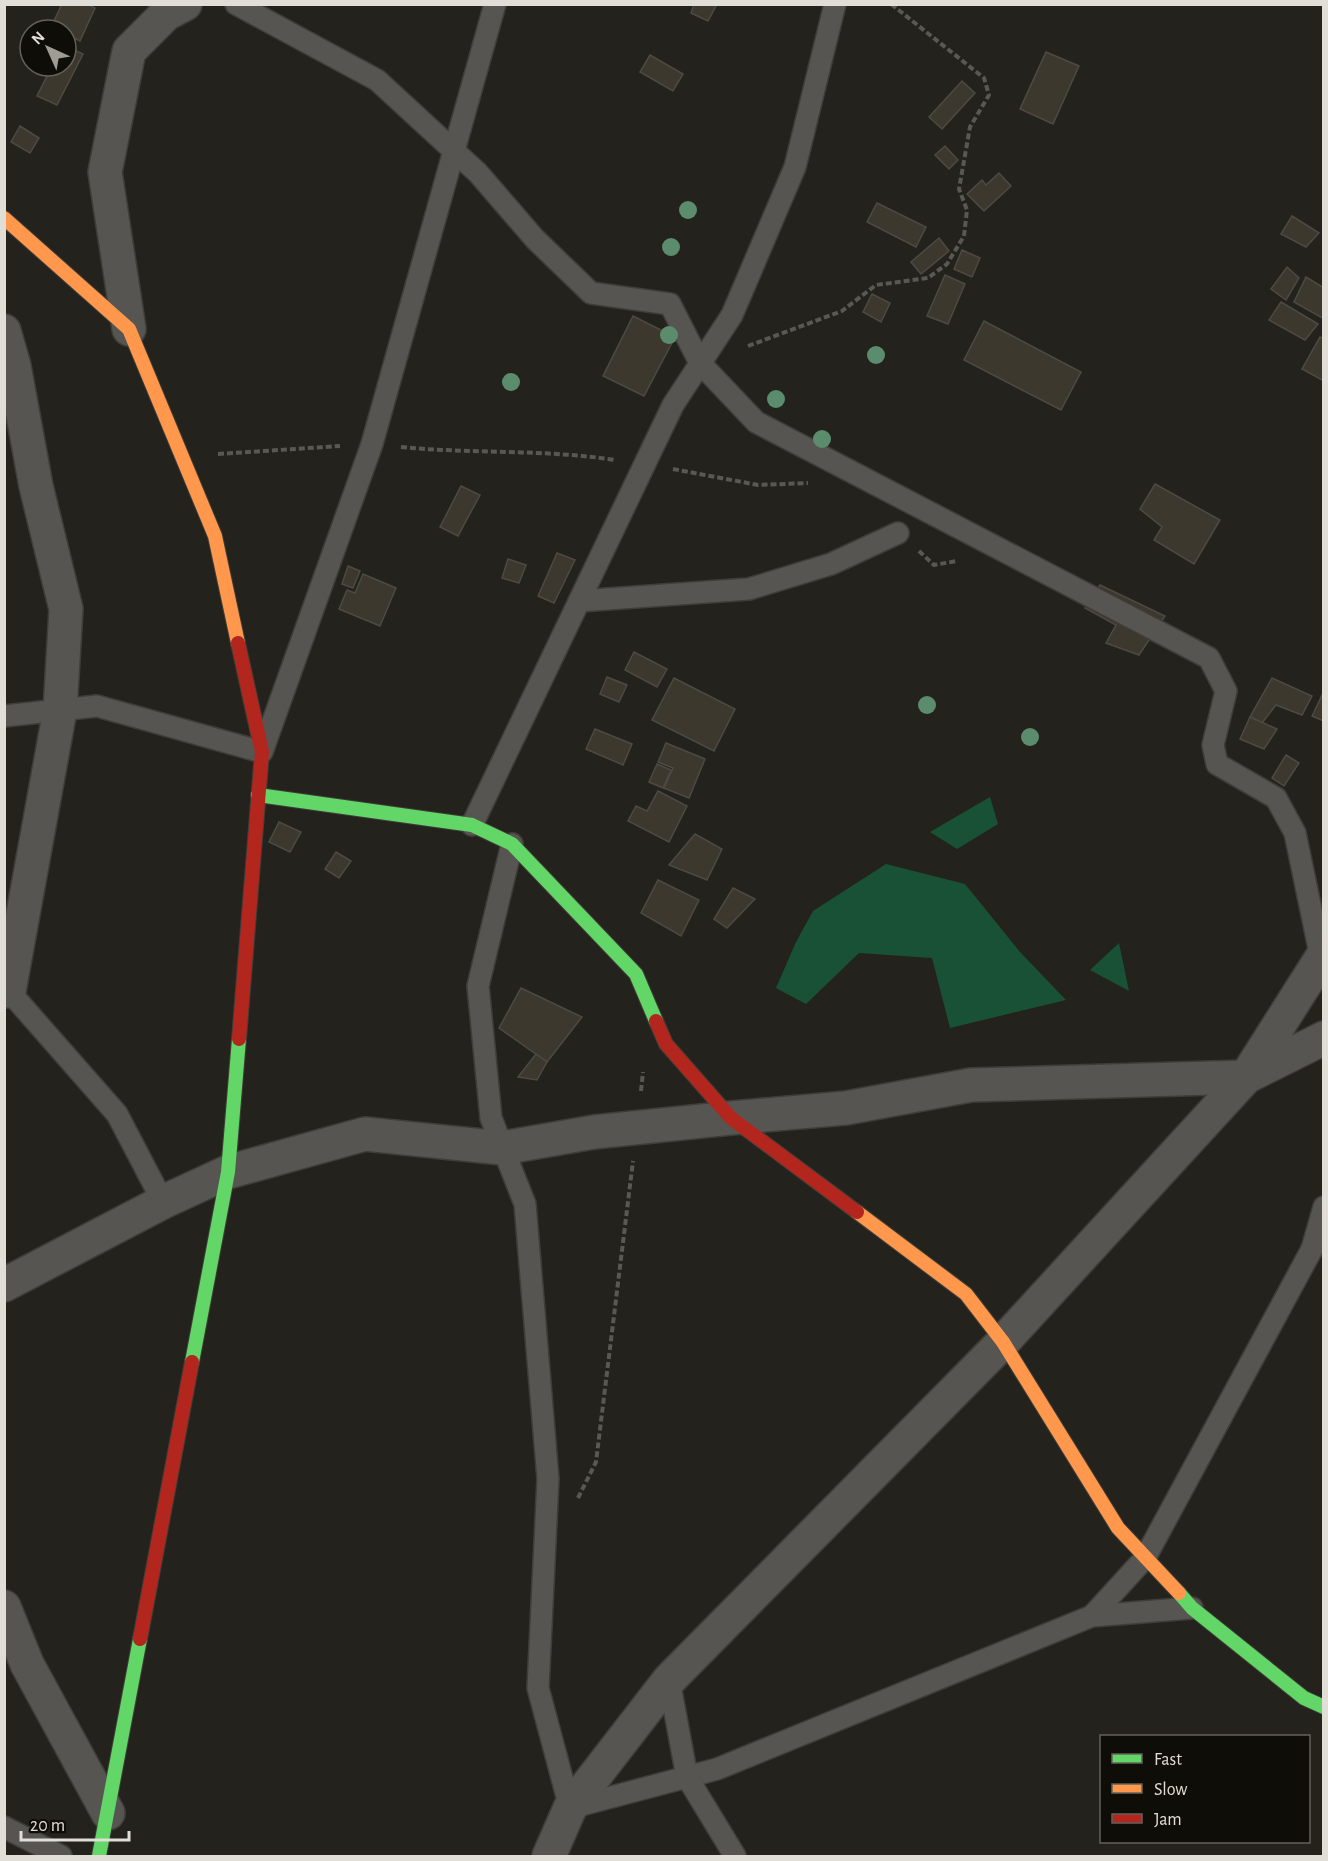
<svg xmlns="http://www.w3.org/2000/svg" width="1328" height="1861" font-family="'Alegreya Sans',sans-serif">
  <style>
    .forest { fill: #195136 }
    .building { fill: #3d382d; stroke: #4c4a44; stroke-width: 1.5 }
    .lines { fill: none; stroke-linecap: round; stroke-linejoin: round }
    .lane-casing { stroke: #3f3d38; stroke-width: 24 }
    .street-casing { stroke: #3f3d38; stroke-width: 36 }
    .fast-casing { stroke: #3f3d38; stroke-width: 16 }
    .slow-casing { stroke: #3f3d38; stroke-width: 16 }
    .jam-casing { stroke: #3f3d38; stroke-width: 16 }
    .path { stroke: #595853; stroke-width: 4; stroke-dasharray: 6 3; stroke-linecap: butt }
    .lane { stroke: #565551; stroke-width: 21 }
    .street { stroke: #565551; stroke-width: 33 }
    .fast { stroke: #63d668; stroke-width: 14 }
    .slow { stroke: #ff974d; stroke-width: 14 }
    .jam { stroke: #b3261e; stroke-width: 14 }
    .tree { fill: #5c8c6e }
  </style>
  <rect width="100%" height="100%" fill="#24221c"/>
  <g class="forest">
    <path d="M990 797 998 824 957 849 930 832Z"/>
    <path d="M886 864 965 884 1020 952 1066 1000 950 1028 932 958 859 953 806 1004 776 988 796 942 813 911Z"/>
    <path d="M1119 943 1129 991 1090 970Z"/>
  </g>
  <g class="building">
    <path d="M62 4H87L95 8 80 41 66 34V30H58L51 27Z"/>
    <path d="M694 4H717L708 21 691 13Z"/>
    <path d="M66 46 83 54 57 105 37 96 52 66H66Z"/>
    <path d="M1046 52 1079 66 1053 124 1020 109Z"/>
    <path d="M650 55 683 74 673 91 640 72Z"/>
    <path d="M962 81 975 93 942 129 929 117Z"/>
    <path d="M20 126 39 138 30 153 11 142Z"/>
    <path d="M945 146 958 160 949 169 935 155Z"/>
    <path d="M999 173 1011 186 984 211 967 194 982 180 986 185Z"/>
    <path d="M877 203 926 227 916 247 867 222Z"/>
    <path d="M1292 216 1319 233 1306 247 1281 234Z"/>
    <path d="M939 238 949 251 921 274 911 262Z"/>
    <path d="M962 250 980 258 972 277 954 269Z"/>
    <path d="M1287 267 1299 278 1286 300 1271 289Z"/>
    <path d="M945 275 965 284 948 324 927 316Z"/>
    <path d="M1306 277 1324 288V319L1294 302Z"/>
    <path d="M872 294 890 303 881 322 863 312Z"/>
    <path d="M1281 302 1318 324 1305 340 1269 320Z"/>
    <path d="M633 316 675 337 644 396 603 376Z"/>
    <path d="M984 321 1081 372 1061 410 964 360Z"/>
    <path d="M1320 337 1324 339V381L1302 369Z"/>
    <path d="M1155 484 1220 520 1194 564 1154 540 1162 527 1140 509Z"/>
    <path d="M461 486 480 495 458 536 440 527Z"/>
    <path d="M557 553 575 560 554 603 538 596Z"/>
    <path d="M508 559 526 565 519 583 502 578Z"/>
    <path d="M348 566 360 571 353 588 342 584Z"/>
    <path d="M363 574 396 588 380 626 339 609 347 590 355 593Z"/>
    <path d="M1100 585 1165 616 1139 655 1106 643 1116 625 1085 608Z"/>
    <path d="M634 652 667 669 657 687 625 670Z"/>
    <path d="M607 677 627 685 619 702 600 694Z"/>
    <path d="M674 678 735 709 714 751 652 720Z"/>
    <path d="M1272 678 1312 696 1302 715 1276 705 1262 723 1250 717Z"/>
    <path d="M1324 691V721L1312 716Z"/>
    <path d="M1250 717 1277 729 1264 749 1240 739Z"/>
    <path d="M595 729 632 744 623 765 586 749Z"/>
    <path d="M666 743 705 759 689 798 664 788 673 768 658 762Z"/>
    <path d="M1286 755 1299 763 1284 786 1272 778Z"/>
    <path d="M657 764 671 770 663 788 649 782Z"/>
    <path d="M658 791 687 806 669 842 628 821 636 806 647 811Z"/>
    <path d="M279 822 301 832 290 852 269 842Z"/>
    <path d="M695 834 722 849 707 880 669 865Z"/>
    <path d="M336 852 351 861 339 878 325 869Z"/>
    <path d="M658 880 699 900 681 936 641 913Z"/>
    <path d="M733 888 755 899 727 928 714 919Z"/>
    <path d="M521 988 582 1017 547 1062 499 1028Z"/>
    <path d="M536 1054 547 1062 537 1080 518 1077Z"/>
  </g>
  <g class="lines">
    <defs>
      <g id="lane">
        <path d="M236 4 377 80 478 173 535 239 591 293 670 304 700 363 756 422 1209 658 1226 691 1213 745 1217 764 1276 798 1295 833 1321 958"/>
        <path d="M579 601 749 589 831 564 898 533"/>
        <path d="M4 716 97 706 262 752 372 444 495 4"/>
        <path d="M472 825 673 405 732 315 795 167 835 4"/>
        <path d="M512 844 478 986 491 1118 525 1204 548 1479 538 1688 570 1808 717 1769 1092 1616 1192 1608"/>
        <path d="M6 980 9 991 117 1114 163 1202"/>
        <path d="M1092 1616 1145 1558 1312 1249 1324 1207"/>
        <path d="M669 1680 687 1777 735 1856"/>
        <path d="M4 1827 61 1856"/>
      </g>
      <g id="street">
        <path d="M129 329 105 172 129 51 166 14 185 4"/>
        <path d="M4 331 14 366 36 486 66 609 60 710 9 991"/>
        <path d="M4 1285 163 1202 228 1172 365 1134 502 1148 594 1132 731 1118 846 1108 971 1085 1246 1077 1324 1038"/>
        <path d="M4 1607 27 1664 108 1813"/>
        <path d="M549 1856 570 1808 669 1680 1003 1342 1246 1077 1324 954"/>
      </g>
      <g id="fast">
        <path d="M258 795 472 825 512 844 636 974 656 1021"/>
        <path d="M192 1362 228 1172 239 1039"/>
        <path d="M1179 1593 1192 1608 1304 1698 1324 1707"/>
        <path d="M99 1856 140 1639"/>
      </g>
      <g id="slow">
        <path d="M4 218 129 329 215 536 238 643"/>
        <path d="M857 1212 966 1294 1003 1342 1118 1528 1179 1593"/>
      </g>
      <g id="jam">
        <path d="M238 643 262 752 239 1039"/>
        <path d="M656 1021 666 1044 731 1118 857 1212"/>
        <path d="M140 1639 192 1362"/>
      </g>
    </defs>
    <use href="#lane" class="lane-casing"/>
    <use href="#street" class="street-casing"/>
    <use href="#fast" class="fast-casing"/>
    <use href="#slow" class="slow-casing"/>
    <use href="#jam" class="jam-casing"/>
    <g class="path">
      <path d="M748 346 842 311 876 285 928 278 947 264 964 236 967 210 959 189 970 127 989 95 984 78 891 4"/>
      <path d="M401 447C472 454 544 449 615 460"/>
      <path d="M218 454 340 446"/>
      <path d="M673 469 758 485 808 483"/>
      <path d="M919 551 934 565 957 561"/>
      <path d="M641 1091 643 1072"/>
      <path d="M578 1498 596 1462 633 1161"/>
    </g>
    <use href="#lane" class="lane"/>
    <use href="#street" class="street"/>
    <use href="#fast" class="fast"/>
    <use href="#slow" class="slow"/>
    <use href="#jam" class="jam"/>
  </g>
  <g class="tree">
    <circle cx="688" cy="210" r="9"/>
    <circle cx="671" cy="247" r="9"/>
    <circle cx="669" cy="335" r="9"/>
    <circle cx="876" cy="355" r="9"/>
    <circle cx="511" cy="382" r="9"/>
    <circle cx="776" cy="399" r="9"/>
    <circle cx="822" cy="439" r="9"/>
    <circle cx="927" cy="705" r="9"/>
    <circle cx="1030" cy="737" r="9"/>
  </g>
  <rect width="1328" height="1861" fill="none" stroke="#e0ded6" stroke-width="12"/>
  <rect x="1100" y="1735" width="210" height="108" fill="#0f0d08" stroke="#63615a" stroke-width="1.5"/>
  <rect x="1112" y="1754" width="30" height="9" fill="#63d668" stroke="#63615a" stroke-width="1.5"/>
  <text x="1154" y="1765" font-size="18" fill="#e0ded6">Fast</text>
  <rect x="1112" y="1784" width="30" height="9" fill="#ff974d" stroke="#63615a" stroke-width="1.5"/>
  <text x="1154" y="1795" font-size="18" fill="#e0ded6">Slow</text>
  <rect x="1112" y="1814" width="30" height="9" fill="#b3261e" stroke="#63615a" stroke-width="1.5"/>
  <text x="1154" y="1825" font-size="18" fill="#e0ded6">Jam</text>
  <g transform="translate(48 48) rotate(315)"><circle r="28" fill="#0f0d08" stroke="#63615a" stroke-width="1.5"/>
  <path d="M0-4.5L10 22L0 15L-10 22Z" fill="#9e9c95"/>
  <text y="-9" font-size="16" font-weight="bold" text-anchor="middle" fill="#e0ded6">N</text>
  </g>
  <path d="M21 1831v9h108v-9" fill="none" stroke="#e0ded6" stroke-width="3"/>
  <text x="30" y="1831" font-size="18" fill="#e0ded6" stroke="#0f0d08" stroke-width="4.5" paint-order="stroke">20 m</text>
</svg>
